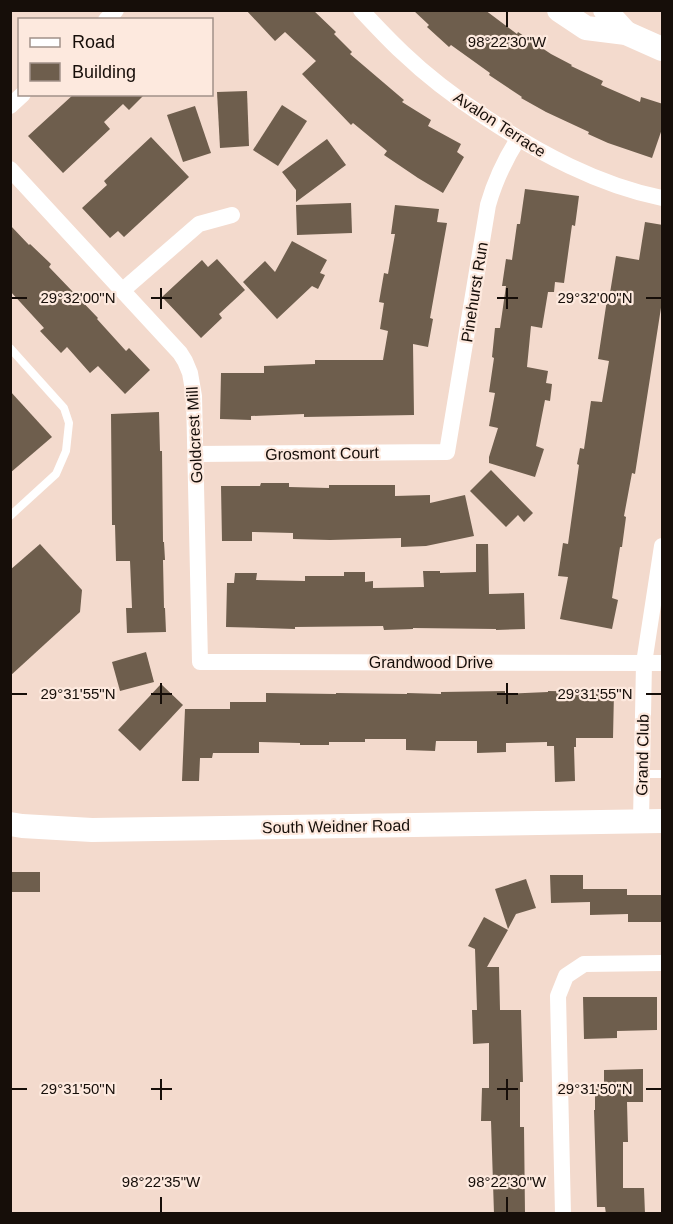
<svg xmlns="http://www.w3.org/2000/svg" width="673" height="1224" font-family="Arial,sans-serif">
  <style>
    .building { fill: #6e5e4d }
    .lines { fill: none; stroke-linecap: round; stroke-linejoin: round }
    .lane { stroke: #fff; stroke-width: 8 }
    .street { stroke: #fff; stroke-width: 16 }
    .secondary { stroke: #fff; stroke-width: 24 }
    .ticks { fill: none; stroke: #160e09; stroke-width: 2 }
    .labels { text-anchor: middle; stroke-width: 4.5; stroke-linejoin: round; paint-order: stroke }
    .street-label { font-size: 16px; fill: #160e09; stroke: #fde9de }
    .ticks-label { font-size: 15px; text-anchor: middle; fill: #160e09; stroke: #fde9de; stroke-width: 4.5; stroke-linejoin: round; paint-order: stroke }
  </style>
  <rect width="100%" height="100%" fill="#f3dacd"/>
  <g class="building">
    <path d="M246 10H313L336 32 334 34 352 52 350 54 404 100 402 102 431 120 428 126 461 144 457 152 464 157 443 193 418 178 384 155 387 151 353 123 351 125 302 74 316 61 285 32 275 41Z"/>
    <path d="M413 10H485L517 34 518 32 551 54 572 65 571 66 603 81 601 85 640 102 641 97 663 104V126L652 158 608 143 588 134 589 132 546 112 521 98 522 97 489 75 490 73 451 45 449 47 427 27 429 25Z"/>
    <path d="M247 91 249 146 220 148 217 92Z"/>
    <path d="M74 94H145L129 110 123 104 104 122 110 129 63 173 28 136Z"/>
    <path d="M282 105 307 121 278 166 253 150Z"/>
    <path d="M195 106 211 153 183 162 167 115Z"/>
    <path d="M151 137 189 177 124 237 118 231 110 238 82 208 107 185 104 181Z"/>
    <path d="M327 139 346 165 296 202V190L282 172Z"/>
    <path d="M525 189 579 196 575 226 572 225 564 283 555 282 554 292H548L542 328 531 326 527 367 548 371 546 383 552 384 550 401 545 400 536 446 544 449 535 477 489 463V457L498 428 489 426 495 393 489 392 494 358 492 357 495 328H500L506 286H502L506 259 512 260 517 224H520Z"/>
    <path d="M351 203 352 233 297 235 296 205Z"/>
    <path d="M395 205 439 209 437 222 447 223 430 318 433 319 428 347 413 344 414 415 304 417V414L251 416V420L220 419 221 373H264V366L315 364V360H383L388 331 380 329 384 303 379 302 384 273 388 274 395 234H391Z"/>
    <path d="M645 222 663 225V295L635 474 632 473 624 516 626 517 622 547H620L612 598 618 600 612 629 560 619 568 577 558 576 563 543 568 544 579 465 577 464 580 448 584 449 591 401 602 402 609 361 598 359 608 293H610L616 256 639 260Z"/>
    <path d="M10 225 29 245 30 244 51 264 49 267 98 318 97 319 126 351 129 348 150 370 125 394 98 366 90 373 67 347 61 353 40 331 44 328 10 291Z"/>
    <path d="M292 241 327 260 320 273 325 275 318 289 312 286 277 319 243 282 265 261 275 272Z"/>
    <path d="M217 259 245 290 219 314 222 318 201 338 162 297 202 260 208 267Z"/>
    <path d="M10 391 52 437 10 473Z"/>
    <path d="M159 412 160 451H162L163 542H164L165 560H163L164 608H165L166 632 127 633 126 608H132L130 561H116L115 525H112L111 414Z"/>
    <path d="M491 470 533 513 524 522 518 515 506 527 470 491Z"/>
    <path d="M261 483H289V487L329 488V485H395V496L430 495V503L465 495 474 536 426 546 401 547V538L330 540 293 539V533L252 532V541H222L221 486H260Z"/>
    <path d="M40 544 82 590 80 612 10 676V570Z"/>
    <path d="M476 544H488L489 594 524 593 525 629 496 630V629L413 628V629L384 630 383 626 295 627V629L226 627 227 583H234L235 573H257L256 580 305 581V576H344V572H365V582L373 581V588L424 587 423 571H440V573L476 572Z"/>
    <path d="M146 652 154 682 120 691 112 662Z"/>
    <path d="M161 684 183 705 140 751 118 730Z"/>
    <path d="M505 691V694L548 692V691L614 692 613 738H576V747H574L575 781 555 782 554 746H547V742L506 743V752L477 753V741H436L435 751 406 750V739H365V742H329V745H300V743L259 742V753H213L212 758H200L199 781H182L185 709H230V702H266V693L336 694V693L407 694V693L441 694V692Z"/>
    <rect x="10" y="872" width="30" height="20"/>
    <path d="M550 875H583V889H627V895H662V922H628V914L590 915V902L551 903Z"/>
    <path d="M526 879 536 908 516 914 508 929 495 889Z"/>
    <path d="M484 917 508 930 487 967H499L500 1010H521L523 1082H520V1127H524L525 1214H494L491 1121H481L482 1088H489V1043L473 1044 472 1010H477L475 949 468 946Z"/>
    <path d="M583 997H657V1030L617 1031V1038L584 1039Z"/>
    <path d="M643 1069V1102H627L628 1142H623V1188H644L645 1214H606L605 1207H597L594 1110H595V1085H604V1070Z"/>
  </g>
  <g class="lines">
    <g class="lane">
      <path d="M10 348 64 408 69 423 66 451 56 474 10 516"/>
      <path d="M642 774H662"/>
    </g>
    <g class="street">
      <path d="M361 10C375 25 388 39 403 53 428 77 456 98 485 117 539 153 598 185 662 198"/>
      <path d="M106 20 116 10"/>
      <path d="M10 106 23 94"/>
      <path d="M10 169 180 353 185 361 190 373 194 396 200 662 662 663"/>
      <path d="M123 290 199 224 232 215"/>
      <path d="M197 454 447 452 488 205C495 180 504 161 518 139"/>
      <path d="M641 821 644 663 662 546"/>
      <path d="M563 1214 558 996 566 976 584 964 662 963"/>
    </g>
    <g class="secondary">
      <path d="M559 10 586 28 626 33 662 49"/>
      <path d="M605 10 626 33"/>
      <path d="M10 824 22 826 92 830 662 821"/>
    </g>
  </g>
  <path class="ticks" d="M507 12V27M161 288V309M507 288V309M12 298H27M151 298H172M497 298H518M646 298H661M161 683V704M507 683V704M12 694H27M151 694H172M497 694H518M646 694H661M161 1079V1100M507 1079V1100M12 1089H27M151 1089H172M497 1089H518M646 1089H661M161 1197V1212M507 1197V1212"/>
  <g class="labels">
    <g class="street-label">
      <text transform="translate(500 124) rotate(33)" y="6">Avalon Terrace</text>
      <text transform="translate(474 292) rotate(-81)" y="6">Pinehurst Run</text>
      <text transform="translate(194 435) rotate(-93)" y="6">Goldcrest Mill</text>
      <text transform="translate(322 453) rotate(-1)" y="6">Grosmont Court</text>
      <text x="431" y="668">Grandwood Drive</text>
      <text transform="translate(642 755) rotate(-89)" y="6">Grand Club</text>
      <text transform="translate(336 826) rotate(-1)" y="6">South Weidner Road</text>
    </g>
  </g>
  <g class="ticks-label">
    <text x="507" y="47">98°22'30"W</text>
    <text x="78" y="303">29°32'00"N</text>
    <text x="595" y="303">29°32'00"N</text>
    <text x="78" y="699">29°31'55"N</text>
    <text x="595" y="699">29°31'55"N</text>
    <text x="78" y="1094">29°31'50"N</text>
    <text x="595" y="1094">29°31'50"N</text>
    <text x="161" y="1187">98°22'35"W</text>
    <text x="507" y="1187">98°22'30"W</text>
  </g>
  <rect width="673" height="1224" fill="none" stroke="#160e09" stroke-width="24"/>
  <rect x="18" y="18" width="195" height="78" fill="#fde9de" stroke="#a19189" stroke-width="1.5"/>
  <rect x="30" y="38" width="30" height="9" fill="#ffffff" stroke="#a19189" stroke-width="1.5"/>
  <text x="72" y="48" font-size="18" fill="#160e09">Road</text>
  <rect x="30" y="63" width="30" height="18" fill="#6e5e4d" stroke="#a19189" stroke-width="1.5"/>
  <text x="72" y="78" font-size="18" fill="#160e09">Building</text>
</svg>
